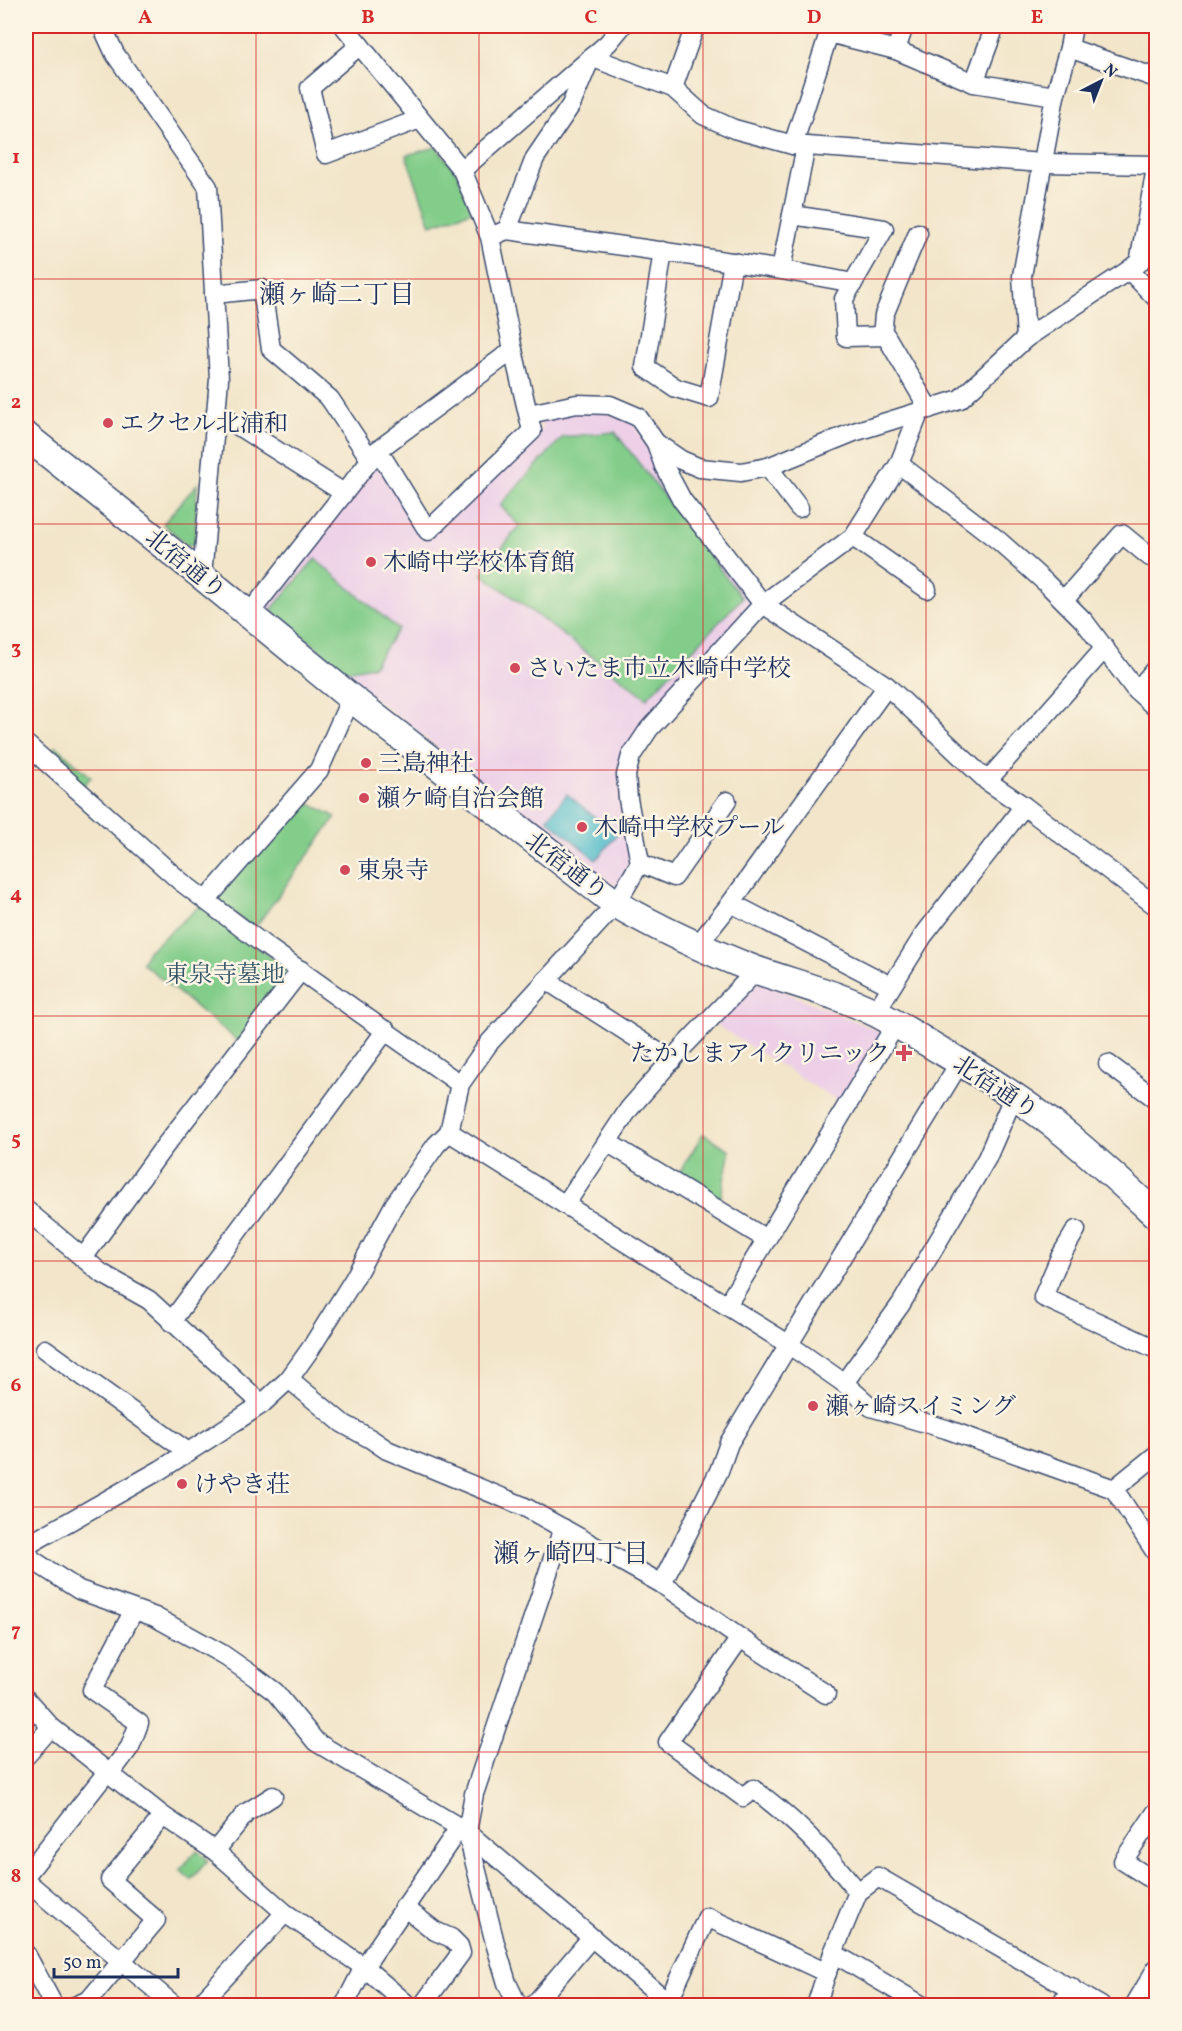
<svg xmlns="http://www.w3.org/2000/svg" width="1182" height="2031" font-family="Vollkorn,'Noto Serif JP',serif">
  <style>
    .built { fill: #edd0e8 }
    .green { fill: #83cd8a; stroke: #4f7e74; stroke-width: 1.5 }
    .water { fill: #4fbbca; stroke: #357594; stroke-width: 1.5 }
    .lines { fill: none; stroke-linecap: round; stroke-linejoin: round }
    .street-casing { stroke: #3b4a6e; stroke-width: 21 }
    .secondary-casing { stroke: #3b4a6e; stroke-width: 30 }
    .street { stroke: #fff; stroke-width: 18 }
    .secondary { stroke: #fff; stroke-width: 27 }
    .grid { fill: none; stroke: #d62828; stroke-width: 1.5; stroke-opacity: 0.55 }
    .poi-dot { fill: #d1495b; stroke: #fcf5e5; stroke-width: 2 }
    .labels { text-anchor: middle; stroke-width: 5; stroke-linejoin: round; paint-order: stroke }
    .poi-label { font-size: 24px; fill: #1b2f5e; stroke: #fcf5e5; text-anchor: start }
    .street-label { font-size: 24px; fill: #1b2f5e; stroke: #fcf5e5 }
    .park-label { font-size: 24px; fill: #355669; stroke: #fcf5e5 }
    .neighbourhood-label { font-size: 26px; fill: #1b2f5e; stroke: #fcf5e5 }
    .neatline { fill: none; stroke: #d62828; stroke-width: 2 }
    .grid-label { font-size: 20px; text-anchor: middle; font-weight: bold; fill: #d62828 }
  </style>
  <rect width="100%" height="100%" fill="#fcf5e5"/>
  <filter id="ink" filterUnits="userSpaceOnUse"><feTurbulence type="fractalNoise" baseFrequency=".0167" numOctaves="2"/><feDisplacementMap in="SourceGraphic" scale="12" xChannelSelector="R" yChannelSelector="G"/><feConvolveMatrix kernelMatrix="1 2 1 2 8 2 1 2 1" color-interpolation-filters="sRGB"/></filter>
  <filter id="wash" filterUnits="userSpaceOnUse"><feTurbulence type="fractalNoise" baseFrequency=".008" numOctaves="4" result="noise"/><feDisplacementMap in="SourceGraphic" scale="24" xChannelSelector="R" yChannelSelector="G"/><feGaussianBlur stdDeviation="1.35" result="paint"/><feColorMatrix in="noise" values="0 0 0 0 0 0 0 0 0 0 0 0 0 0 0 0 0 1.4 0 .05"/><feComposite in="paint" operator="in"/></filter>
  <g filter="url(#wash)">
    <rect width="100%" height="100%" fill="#f2e5c9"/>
    <g class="built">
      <path d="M572 410H599L628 417 756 603 625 755 632 856 625 878 618 886 613 885 265 613 264 605 375 465 381 464 424 539 519 454 543 427 540 424 546 418Z"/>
      <path d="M762 982 878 1031 883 1040 841 1103 716 1025 754 984Z"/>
    </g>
    <g class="green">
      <path d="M436 147 457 173 472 211 431 225 406 155Z"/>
      <path d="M615 432 742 598 647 698 482 574 519 526 500 505 563 437Z"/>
      <path d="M197 484 195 544 188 545 163 524Z"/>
      <path d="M315 559 398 629 373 666 346 671 271 610Z"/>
      <path d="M56 746 91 777 83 786 47 756Z"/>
      <path d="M301 799 336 817 254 929 215 899Z"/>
      <path d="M202 904 291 973 239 1042 142 963 148 951Z"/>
      <path d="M703 1134 730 1150 720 1202 677 1176Z"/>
      <path d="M197 1850 208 1860 191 1880 180 1870Z"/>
    </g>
    <path class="water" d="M567 794 617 835 596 860 547 819Z"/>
  </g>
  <g filter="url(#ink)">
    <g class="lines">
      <defs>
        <g id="street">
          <path d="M102 26 115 54 208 187 219 379 202 576"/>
          <path d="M344 26 462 170 490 237 513 350 532 431 428 531 378 450"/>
          <path d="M360 45 310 88 326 154 420 119"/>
          <path d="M1069 48 1156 78"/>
          <path d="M896 50 904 26"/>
          <path d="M974 83 995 26"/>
          <path d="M673 88 695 26"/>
          <path d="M793 145 829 33 896 50 974 83 1055 96"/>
          <path d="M462 170 608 43 622 26"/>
          <path d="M507 230 535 158 571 105 591 57 673 88 703 115 734 129 793 145 1043 163 1156 165"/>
          <path d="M497 234 507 230C623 246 739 261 853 283L884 229 792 215"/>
          <path d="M663 251 645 367 676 388 709 398 733 262"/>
          <path d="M1139 263 1156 168"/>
          <path d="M781 269 806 146"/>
          <path d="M1129 270 1156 298"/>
          <path d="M853 283 844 299 846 337 886 336 929 409"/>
          <path d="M214 294 262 289 271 349 330 399 370 459"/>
          <path d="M882 336 884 315 918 233"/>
          <path d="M1026 338 1022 276 1055 96 1069 48 1073 26"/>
          <path d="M216 412 344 493"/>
          <path d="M529 414 577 404 610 405 638 417 656 443 681 460 700 468 741 472 768 467 854 432 960 399 1026 338 1129 270 1156 248"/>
          <path d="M656 443 664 466 682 500 763 604 887 686 987 781 1024 806 1156 906"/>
          <path d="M899 464 999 541 1045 582 1084 621 1134 688 1156 708"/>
          <path d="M768 467 799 508"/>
          <path d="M853 537 927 589"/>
          <path d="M1064 600 1122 534 1150 557 1156 555"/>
          <path d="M249 614 378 450 513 350"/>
          <path d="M1137 691 1156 668"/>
          <path d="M26 744 180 881 263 944 460 1084"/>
          <path d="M987 781 1105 648"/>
          <path d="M640 863 674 877 727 801"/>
          <path d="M206 900 319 770 351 698"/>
          <path d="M731 903 891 986"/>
          <path d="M697 946 731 903 887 686"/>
          <path d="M546 980 672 1061"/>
          <path d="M875 1013 923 936 1024 806"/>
          <path d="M1108 1064 1156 1099"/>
          <path d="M449 1132 788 1344 844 1383 871 1407 946 1429 1114 1489 1156 1455"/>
          <path d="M607 1142 766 1239"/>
          <path d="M565 1205 629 1109 684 1046 757 970"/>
          <path d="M26 1210 101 1273 149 1300 262 1404"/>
          <path d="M1076 1230 1060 1257 1043 1297 1156 1349"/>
          <path d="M83 1258 161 1151 301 970"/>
          <path d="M727 1305 896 1024"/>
          <path d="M171 1322 386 1030"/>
          <path d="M45 1349 188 1452"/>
          <path d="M289 1379 342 1423 371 1439 387 1450 523 1506 662 1584 740 1638 826 1694"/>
          <path d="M844 1383 901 1304 987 1158 1009 1107 1011 1094"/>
          <path d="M1114 1489 1156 1553"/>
          <path d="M26 1546 160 1470 218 1433 262 1404 289 1379 311 1348 354 1279 394 1205 436 1145 449 1132 460 1084 489 1043 616 904 640 863 628 799 626 775 631 756 649 729 763 604 853 537 899 464 920 411"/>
          <path d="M26 1546 31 1559 79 1590 155 1617 222 1654 255 1677 275 1692 316 1742 467 1832 668 2002 707 1917 827 1973"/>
          <path d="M662 1584 719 1471 729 1443 960 1062"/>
          <path d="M740 1638 668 1742 743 1797 753 1789C793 1817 828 1854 858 1892"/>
          <path d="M26 1699 51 1727 163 1816 215 1851 285 1913 364 1967 409 2006"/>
          <path d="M26 1756 51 1727"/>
          <path d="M110 1774 130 1747 139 1723 92 1690 134 1610"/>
          <path d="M1156 1812 1123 1861 1156 1882"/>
          <path d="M215 1851 246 1813 273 1796"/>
          <path d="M26 1875 107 1772"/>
          <path d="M26 1881 175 2006"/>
          <path d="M404 1907 435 1931 451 1938 459 1946 461 1953 422 2006"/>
          <path d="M833 1953 923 2006"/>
          <path d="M26 1954 54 2006"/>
          <path d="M75 2006 89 2000 156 1920 110 1880 163 1816"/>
          <path d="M198 2006 285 1913"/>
          <path d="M344 2006 364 1967 459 1828"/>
          <path d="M518 2006 507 1983 495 1943 467 1832 474 1794 563 1528"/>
          <path d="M533 2006 591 1938"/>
          <path d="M816 2006 833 1953 858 1892 878 1877 1101 2006"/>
          <path d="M1060 2006 1071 1987"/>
          <path d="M1134 2006 1156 1969"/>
        </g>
        <path id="secondary" d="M26 436 202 576 351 698 616 904C661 930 707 951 756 970 796 984 837 994 876 1013 899 1025 921 1039 943 1052 985 1077 1026 1102 1064 1133 1096 1159 1126 1187 1156 1215"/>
      </defs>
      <use href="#street" class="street-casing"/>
      <use href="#secondary" class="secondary-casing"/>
      <use href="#street" class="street"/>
      <use href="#secondary" class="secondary"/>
    </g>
  </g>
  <path class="grid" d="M256 26V2006M479 26V2006M703 26V2006M926 26V2006M26 279H1156M26 524H1156M26 770H1156M26 1016H1156M26 1261H1156M26 1507H1156M26 1752H1156"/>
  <g class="poi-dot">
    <circle cx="108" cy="423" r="6"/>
    <circle cx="371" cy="562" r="6"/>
    <circle cx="515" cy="668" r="6"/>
    <circle cx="366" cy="763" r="6"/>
    <circle cx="364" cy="798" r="6"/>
    <circle cx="582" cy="827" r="6"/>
    <circle cx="345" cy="870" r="6"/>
    <path d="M901 1044h6v6h6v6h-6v6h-6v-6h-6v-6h6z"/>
    <circle cx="813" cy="1406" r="6"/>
    <circle cx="182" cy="1484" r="6"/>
  </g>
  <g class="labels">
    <g class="poi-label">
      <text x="120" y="431">エクセル北浦和</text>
      <text x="383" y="570">木崎中学校体育館</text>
      <text x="527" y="676">さいたま市立木崎中学校</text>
      <text x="378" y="771">三島神社</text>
      <text x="376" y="806">瀬ケ崎自治会館</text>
      <text x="594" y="835">木崎中学校プール</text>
      <text x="357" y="878">東泉寺</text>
      <text x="890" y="1061" text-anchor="end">たかしまアイクリニック</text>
      <text x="825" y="1414">瀬ヶ崎スイミング</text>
      <text x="194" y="1492">けやき荘</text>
    </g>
    <g class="street-label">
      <text transform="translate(186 564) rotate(39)" y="8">北宿通り</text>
      <text transform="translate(567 866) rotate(37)" y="8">北宿通り</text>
      <text transform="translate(996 1087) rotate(33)" y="8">北宿通り</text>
    </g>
    <g class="park-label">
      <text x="225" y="982">東泉寺墓地</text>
    </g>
    <g class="neighbourhood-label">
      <text x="337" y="303">瀬ヶ崎二丁目</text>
      <text x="571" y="1562">瀬ヶ崎四丁目</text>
    </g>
  </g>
  <rect width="1182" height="2031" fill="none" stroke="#fcf5e5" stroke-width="66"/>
  <g transform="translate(1101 81) rotate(42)" stroke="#fcf5e5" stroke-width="4.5" paint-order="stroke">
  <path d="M0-4.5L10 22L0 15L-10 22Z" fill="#1b2f5e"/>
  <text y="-9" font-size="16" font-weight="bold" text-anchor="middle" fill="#1b2f5e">N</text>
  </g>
  <path d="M54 1968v9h124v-9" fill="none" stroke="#1b2f5e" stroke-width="3"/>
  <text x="63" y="1968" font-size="18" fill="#1b2f5e" stroke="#fcf5e5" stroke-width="4.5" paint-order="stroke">50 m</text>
  <rect x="33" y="33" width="1116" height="1965" class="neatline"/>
  <g class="grid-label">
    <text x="145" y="23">A</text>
    <text x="368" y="23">B</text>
    <text x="591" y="23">C</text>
    <text x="814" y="23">D</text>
    <text x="1037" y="23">E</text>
    <text x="16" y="163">1</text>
    <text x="16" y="408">2</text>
    <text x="16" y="654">3</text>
    <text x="16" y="900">4</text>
    <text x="16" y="1145">5</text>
    <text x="16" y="1391">6</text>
    <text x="16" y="1636">7</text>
    <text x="16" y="1882">8</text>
  </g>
</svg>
